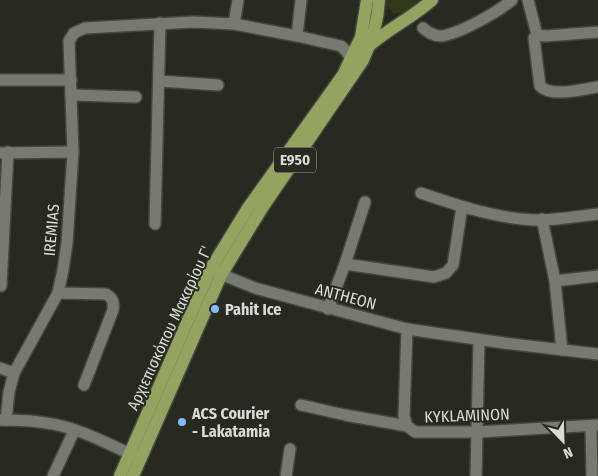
<svg xmlns="http://www.w3.org/2000/svg" width="598" height="476" font-family="'Fira Sans Condensed',sans-serif">
  <style>
    .green { fill: #303a18 }
    .lines { fill: none; stroke-linecap: round; stroke-linejoin: round }
    .minor-casing { stroke: #444740; stroke-width: 14 }
    .major-casing { stroke: #444740; stroke-width: 15 }
    .minor { stroke: #767a70; stroke-width: 11 }
    .major { stroke: #92a460; stroke-width: 12 }
    .poi-dot { fill: #82bcfa; stroke: #282a22; stroke-width: 2 }
    .labels { text-anchor: middle; stroke-width: 4; stroke-linejoin: round; paint-order: stroke }
    .shield { fill: #282a22; stroke: #a4a6a0; stroke-width: 1 }
    .shield-label { font-size: 15px; font-weight: bold; fill: #d9dbd6 }
    .street-label { font-size: 16px; fill: #d9dbd6; stroke: #282a22 }
    .poi-label { font-size: 16px; font-weight: bold; fill: #d9dbd6; stroke: #282a22; text-anchor: start }
  </style>
  <rect width="100%" height="100%" fill="#282a22"/>
  <path class="green" d="M386 0H426C413 9 410 15 393 13L385 4Z"/>
  <g class="lines">
    <defs>
      <g id="minor">
        <path d="M528 0 537 35"/>
        <path d="M234 24 238 0"/>
        <path d="M423 28C428 32 433 36 441 36 459 34 498 12 512 0"/>
        <path d="M537 35 534 38 540 86C552 98 582 89 598 87"/>
        <path d="M537 35 546 36 598 32"/>
        <path d="M297 36 301 0"/>
        <path d="M0 80H71"/>
        <path d="M159 81 218 85"/>
        <path d="M71 95 136 97"/>
        <path d="M0 153 73 152"/>
        <path d="M421 193C456 205 495 218 533 220 554 221 577 216 598 214"/>
        <path d="M542 219 555 281 562 350"/>
        <path d="M155 224 160 23"/>
        <path d="M345 264 434 277 446 273 453 265 462 207"/>
        <path d="M213 271 255 288 407 329 504 343 598 354"/>
        <path d="M555 281 598 276"/>
        <path d="M1 286 8 152"/>
        <path d="M58 293 106 294C113 298 114 302 113 310L84 385"/>
        <path d="M328 309 345 264 365 202"/>
        <path d="M407 329 404 416 407 426 415 432H478L598 425"/>
        <path d="M0 368 14 373"/>
        <path d="M301 405 345 415 407 426"/>
        <path d="M0 420C15 420 31 420 46 423 78 427 108 444 137 457"/>
        <path d="M6 420 9 392 14 373 58 293 63 270 67 243 73 152 69 41 74 33 85 28 194 22 234 24 297 36 341 46 347 52 351 60"/>
        <path d="M591 426 592 476"/>
        <path d="M53 476 74 431"/>
        <path d="M286 476 290 449"/>
        <path d="M476 476 479 340"/>
      </g>
      <g id="major">
        <path d="M370 45C390 28 413 17 432 0"/>
        <path d="M120 476 210 270 248 208 343 75 361 37 367 0"/>
        <path d="M133 476 221 275 262 208 363 60C372 41 378 21 379 0"/>
      </g>
    </defs>
    <use href="#minor" class="minor-casing"/>
    <use href="#major" class="major-casing"/>
    <use href="#minor" class="minor"/>
    <use href="#major" class="major"/>
  </g>
  <g class="poi-dot">
    <circle cx="215" cy="309" r="5"/>
    <circle cx="182" cy="422" r="5"/>
  </g>
  <g class="labels">
    <rect class="shield" x="274" y="147.5" width="42" height="25" rx="4"/>
    <g class="shield-label">
      <text x="295" y="165">E950</text>
    </g>
    <g class="street-label">
      <text transform="translate(51 230) rotate(-85)" y="6">IREMIAS</text>
      <text transform="translate(346 296) rotate(15)" y="6">ANTHEON</text>
      <text transform="translate(169 328) rotate(-65)" y="6">Αρχιεπισκόπου Μακαρίου Γ'</text>
      <text transform="translate(467 415) rotate(-2)" y="6">KYKLAMINON</text>
    </g>
    <g class="poi-label">
      <text x="225" y="315">Pahit Ice</text>
      <text x="192" y="419">ACS Courier<tspan x="192" dy="18">- Lakatamia</tspan></text>
    </g>
  </g>
  <g transform="translate(563 441) rotate(157)" stroke="#282a22" stroke-width="4" paint-order="stroke">
  <path d="M0-4L9 19L0 12L-9 19Z" fill="#d9dbd6"/>
  <text y="-8" font-size="14" font-weight="bold" text-anchor="middle" fill="#d9dbd6">N</text>
  </g>
</svg>
